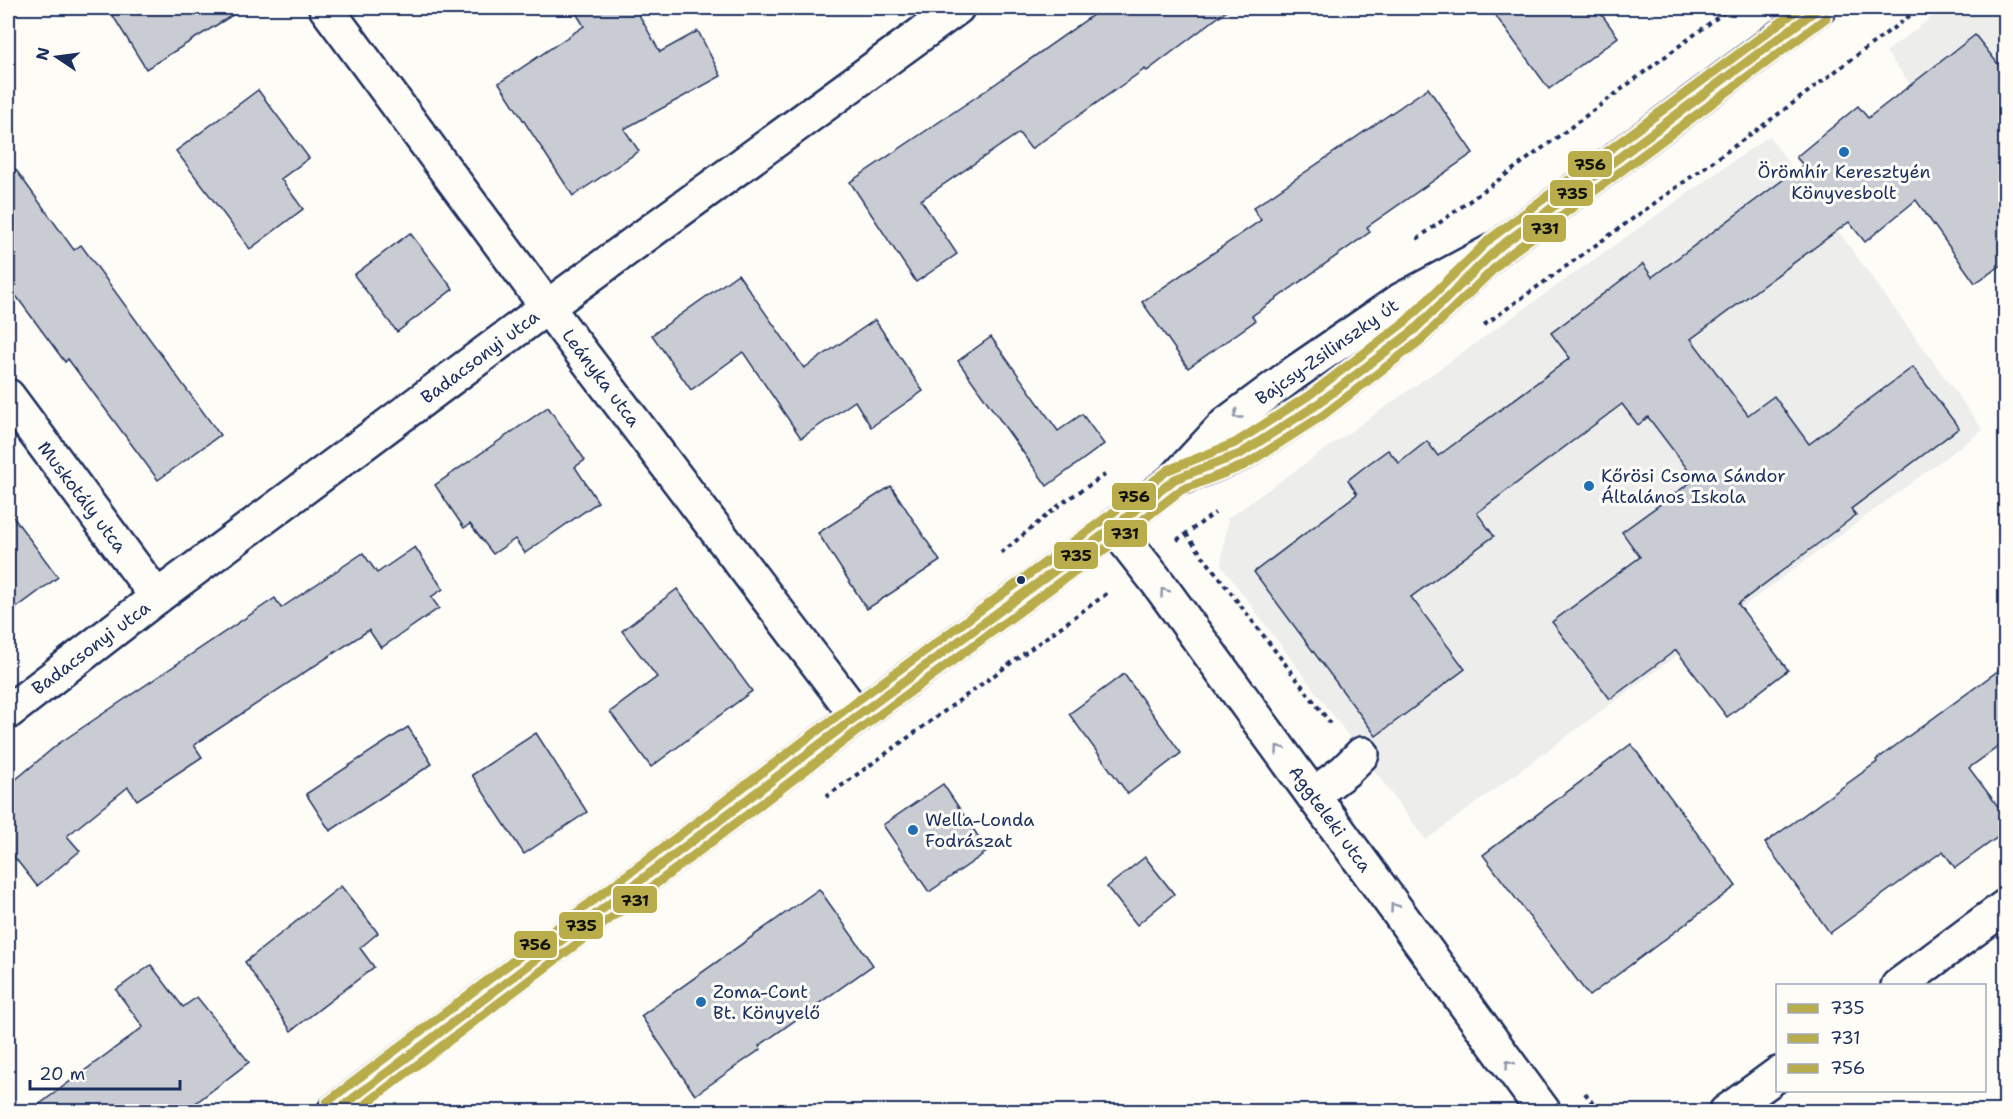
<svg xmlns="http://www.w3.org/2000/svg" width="2013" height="1119" font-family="'Shantell Sans',sans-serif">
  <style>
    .built { fill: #edeeec }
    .building { fill: #c9ccd3; stroke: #1b2f5e; stroke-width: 1.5 }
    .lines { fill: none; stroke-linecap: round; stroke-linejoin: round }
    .minor-casing { stroke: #1b2f5e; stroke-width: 38 }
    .major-casing { stroke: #1b2f5e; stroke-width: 38 }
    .path { stroke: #1b2f5e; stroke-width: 4; stroke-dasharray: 4.5 4.5; stroke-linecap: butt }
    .minor { stroke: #fdfcf7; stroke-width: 33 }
    .major { stroke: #fdfcf7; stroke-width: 33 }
    .bus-1-casing { stroke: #fdfcf7; stroke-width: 14 }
    .bus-2-casing { stroke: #fdfcf7; stroke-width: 14 }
    .bus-3-casing { stroke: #fdfcf7; stroke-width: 14 }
    .bus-1 { stroke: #b8ac4b; stroke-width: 9 }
    .bus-2 { stroke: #b8ac4b; stroke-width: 9 }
    .bus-3 { stroke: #b8ac4b; stroke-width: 9 }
    .oneway { stroke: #8c96aa }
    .poi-dot { fill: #1f6fb2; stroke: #fdfcf7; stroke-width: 2 }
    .bus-dot { fill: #1b2f5e; stroke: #fdfcf7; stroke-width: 2 }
    .labels { text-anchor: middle; stroke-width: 6; stroke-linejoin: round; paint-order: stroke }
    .poi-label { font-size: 18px; fill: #1b2f5e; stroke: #fdfcf7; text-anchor: start }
    .street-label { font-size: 18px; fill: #1b2f5e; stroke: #fdfcf7 }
    .line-badge { stroke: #fdfcf7; stroke-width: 2 }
    .pale-badge-label { font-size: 16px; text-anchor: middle; font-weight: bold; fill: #111 }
  </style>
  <rect width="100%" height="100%" fill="#fdfcf7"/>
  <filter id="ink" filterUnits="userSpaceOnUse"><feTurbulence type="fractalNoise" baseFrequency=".0167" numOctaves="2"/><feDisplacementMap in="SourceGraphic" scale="12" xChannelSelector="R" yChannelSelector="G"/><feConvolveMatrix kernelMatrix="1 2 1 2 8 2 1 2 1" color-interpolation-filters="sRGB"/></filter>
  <g filter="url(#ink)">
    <g class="built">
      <path d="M1944 8H2005V211L1886 52Z"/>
      <path d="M1769 136 1983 430 1426 840 1221 565 1228 518Z"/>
    </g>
    <g class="building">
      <path d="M108 8H244L146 69Z"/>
      <path d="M573 8H635L660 52 698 31 721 76 624 129 639 151 573 196 499 83 584 26Z"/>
      <path d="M1103 8H1230L1147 71 1145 69 1031 149 1019 133 921 200 957 254 916 282 850 182 988 89Z"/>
      <path d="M1490 8H1597L1618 37 1549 89Z"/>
      <path d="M1975 35 2006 74V262L1975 283 1916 200 1865 242 1849 222 1691 339 1748 415 1774 396 1809 444 1913 367 1959 428 1851 509 1856 515 1738 604 1788 670 1727 717 1676 650 1610 699 1552 622 1640 557 1622 532 1695 479 1648 417 1638 425 1622 404 1477 513 1494 536 1411 597 1465 669 1376 736 1254 572 1357 494 1348 480 1367 465 1388 450 1399 463 1427 441 1438 456 1570 358 1551 333 1643 264 1652 277 1803 165 1796 157 1858 106 1868 118Z"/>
      <path d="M1428 88 1473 153 1367 227 1370 232 1252 316 1255 321 1188 368 1142 302 1261 220 1253 208Z"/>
      <path d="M258 90 309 158 281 179 303 209 250 249 176 151Z"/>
      <path d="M8 159 74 250 81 245 220 435 158 480 68 359 65 362 8 285Z"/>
      <path d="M410 233 453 289 397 332 354 275Z"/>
      <path d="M738 274 804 368 875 320 923 391 871 427 855 401 801 438 743 352 691 390 652 335Z"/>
      <path d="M991 337 1058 431 1082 414 1104 444 1047 486 958 361Z"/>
      <path d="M548 407 585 460 575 467 598 502 525 553 515 539 493 554 470 524 464 528 435 485Z"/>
      <path d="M891 486 940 561 867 609 818 533Z"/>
      <path d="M8 510 58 577 8 614Z"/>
      <path d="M415 547 443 589 431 597 439 608 381 648 369 630 194 745 202 757 137 800 128 787 67 836 80 851 37 886 8 849V786L58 744 275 598 281 608 363 553 377 573Z"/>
      <path d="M677 589 752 691 651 767 610 712 657 677 622 631Z"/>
      <path d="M2006 665V741L1969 768 2006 817V831L1955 868 1943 851 1830 933 1765 843 1877 762 1876 760Z"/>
      <path d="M1124 674 1181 753 1128 794 1069 714Z"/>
      <path d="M408 727 432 764 330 831 306 794Z"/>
      <path d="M536 733 587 812 524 854 472 775Z"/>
      <path d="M1631 744 1736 886 1589 996 1483 855Z"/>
      <path d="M943 784 988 851 929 892 883 825Z"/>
      <path d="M1145 857 1174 894 1137 925 1107 887Z"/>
      <path d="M341 886 378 933 360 948 374 967 291 1031 245 962Z"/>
      <path d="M819 889 873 965 759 1046 761 1049 695 1095 641 1016Z"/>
      <path d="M151 965 183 1007 197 997 249 1062 184 1112H29L143 1027 116 990Z"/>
    </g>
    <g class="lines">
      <defs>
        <g id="minor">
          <path d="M326 8 547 307 857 716"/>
          <path d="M8 396 157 597"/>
          <path d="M1114 527 1158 583 1544 1112"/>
          <path d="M8 712 157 597 547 307 957 8"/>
          <path d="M1313 795 1345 771 1362 754"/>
          <path d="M1898 986 2006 906"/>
          <path d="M1726 1112 1778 1074"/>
        </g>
        <g id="major">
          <path d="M1182 477 1240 454 1315 406 1414 330 1498 248 1819 8"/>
          <path d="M334 1112 857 716 1114 527 1175 479 1226 424 1293 374 1401 300 1498 248"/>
        </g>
      </defs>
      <use href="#minor" class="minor-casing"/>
      <use href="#major" class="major-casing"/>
      <g class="path">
        <path d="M1417 239 1555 139 1730 8"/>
        <path d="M1484 325 1761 127 1920 8"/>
        <path d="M1186 534 1331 724"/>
        <path d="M1177 540 1215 513"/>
        <path d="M1001 553 1062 503 1105 475"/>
        <path d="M826 797 1109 592"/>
        <path d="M1585 1093 1599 1112"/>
      </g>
      <use href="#minor" class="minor"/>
      <use href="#major" class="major"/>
      <defs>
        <path id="bus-1" d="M335 1112 857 716 1114 527 1175 479 1240 454 1315 406 1414 330 1498 248 1819 8"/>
        <path id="bus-2" d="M355 1112 864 726 1121 537 1181 490 1245 465 1322 416 1421 340 1506 257 1826 18"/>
        <path id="bus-3" d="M327 1102 850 706 1107 517 1168 470 1235 443 1308 396 1406 321 1491 238 1800 8"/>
      </defs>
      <use href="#bus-1" class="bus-1-casing"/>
      <use href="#bus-2" class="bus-2-casing"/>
      <use href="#bus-3" class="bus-3-casing"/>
      <use href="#bus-1" class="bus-1"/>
      <use href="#bus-2" class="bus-2"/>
      <use href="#bus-3" class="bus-3"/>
    </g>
    <defs><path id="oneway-chevron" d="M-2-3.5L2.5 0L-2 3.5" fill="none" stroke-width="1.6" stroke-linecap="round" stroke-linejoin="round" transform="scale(1.5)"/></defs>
    <g class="oneway">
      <use href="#oneway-chevron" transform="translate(1237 415) rotate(144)"/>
      <use href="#oneway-chevron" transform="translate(1164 592) rotate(-126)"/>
      <use href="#oneway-chevron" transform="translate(1279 749) rotate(-126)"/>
      <use href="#oneway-chevron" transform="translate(1394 907) rotate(-126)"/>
      <use href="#oneway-chevron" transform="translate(1509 1064) rotate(-126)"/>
    </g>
  </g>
  <g class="poi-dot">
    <circle cx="1844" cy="152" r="6"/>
    <circle cx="1589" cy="486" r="6"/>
    <circle cx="913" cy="830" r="6"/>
    <circle cx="701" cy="1002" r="6"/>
  </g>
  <circle class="bus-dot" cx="1021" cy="580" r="5"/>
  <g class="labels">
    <g class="poi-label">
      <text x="1844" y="178" text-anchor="middle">Örömhír Keresztyén<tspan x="1844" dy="21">Könyvesbolt</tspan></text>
      <text x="1601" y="482">Kőrösi Csoma Sándor<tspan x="1601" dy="21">Általános Iskola</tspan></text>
      <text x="925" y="826">Wella-Londa<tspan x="925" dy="21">Fodrászat</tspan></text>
      <text x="713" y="998">Zoma-Cont<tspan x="713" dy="21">Bt. Könyvelő</tspan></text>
    </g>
    <g class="street-label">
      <text transform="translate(1327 352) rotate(-35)" y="6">Bajcsy-Zsilinszky út</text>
      <text transform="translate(480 357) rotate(-37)" y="6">Badacsonyi utca</text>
      <text transform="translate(601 378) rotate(53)" y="6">Leányka utca</text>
      <text transform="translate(82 497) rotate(53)" y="6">Muskotály utca</text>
      <text transform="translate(91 648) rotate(-37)" y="6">Badacsonyi utca</text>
      <text transform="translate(1330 819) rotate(54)" y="6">Aggteleki utca</text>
    </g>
  </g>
  <g class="line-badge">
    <rect x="1567" y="150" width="46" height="28" rx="6" fill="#b8ac4b"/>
    <rect x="1549" y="179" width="45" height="28" rx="6" fill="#b8ac4b"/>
    <rect x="1522" y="214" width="45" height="29" rx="6" fill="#b8ac4b"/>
    <rect x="1111" y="482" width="46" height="29" rx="6" fill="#b8ac4b"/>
    <rect x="1103" y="519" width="45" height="29" rx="6" fill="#b8ac4b"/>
    <rect x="1053" y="541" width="46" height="29" rx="6" fill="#b8ac4b"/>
    <rect x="612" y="885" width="46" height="29" rx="6" fill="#b8ac4b"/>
    <rect x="558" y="911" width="46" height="29" rx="6" fill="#b8ac4b"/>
    <rect x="513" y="930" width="45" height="29" rx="6" fill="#b8ac4b"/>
  </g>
  <g class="pale-badge-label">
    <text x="1590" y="170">756</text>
    <text x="1572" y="199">735</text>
    <text x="1545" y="234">731</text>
    <text x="1134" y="502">756</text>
    <text x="1125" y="539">731</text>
    <text x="1076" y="561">735</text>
    <text x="635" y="906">731</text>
    <text x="581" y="931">735</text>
    <text x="535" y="950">756</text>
  </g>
  <rect width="2013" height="1119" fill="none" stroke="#fdfcf7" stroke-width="30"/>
  <rect x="15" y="15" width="1983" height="1089" fill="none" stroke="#1b2f5e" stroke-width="2" filter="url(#ink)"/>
  <rect x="1776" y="984" width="210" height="108" fill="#fdfcf7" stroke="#a3aaba" stroke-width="1.5"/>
  <rect x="1788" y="1004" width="30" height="9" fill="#b8ac4b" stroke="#a3aaba" stroke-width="1.5"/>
  <text x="1830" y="1014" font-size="18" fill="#1b2f5e">735</text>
  <rect x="1788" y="1034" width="30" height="9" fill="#b8ac4b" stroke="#a3aaba" stroke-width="1.5"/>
  <text x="1830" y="1044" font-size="18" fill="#1b2f5e">731</text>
  <rect x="1788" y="1064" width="30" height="9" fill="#b8ac4b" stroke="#a3aaba" stroke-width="1.5"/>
  <text x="1830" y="1074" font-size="18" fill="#1b2f5e">756</text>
  <g transform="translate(57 57) rotate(283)" stroke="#fdfcf7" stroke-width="4.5" paint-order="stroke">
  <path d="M0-4.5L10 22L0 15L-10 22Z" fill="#1b2f5e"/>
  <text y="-9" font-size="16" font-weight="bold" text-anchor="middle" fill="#1b2f5e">N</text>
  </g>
  <path d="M30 1080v9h150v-9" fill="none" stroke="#1b2f5e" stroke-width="3"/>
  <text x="39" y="1080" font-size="18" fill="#1b2f5e" stroke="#fdfcf7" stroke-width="4.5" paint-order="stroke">20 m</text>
</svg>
